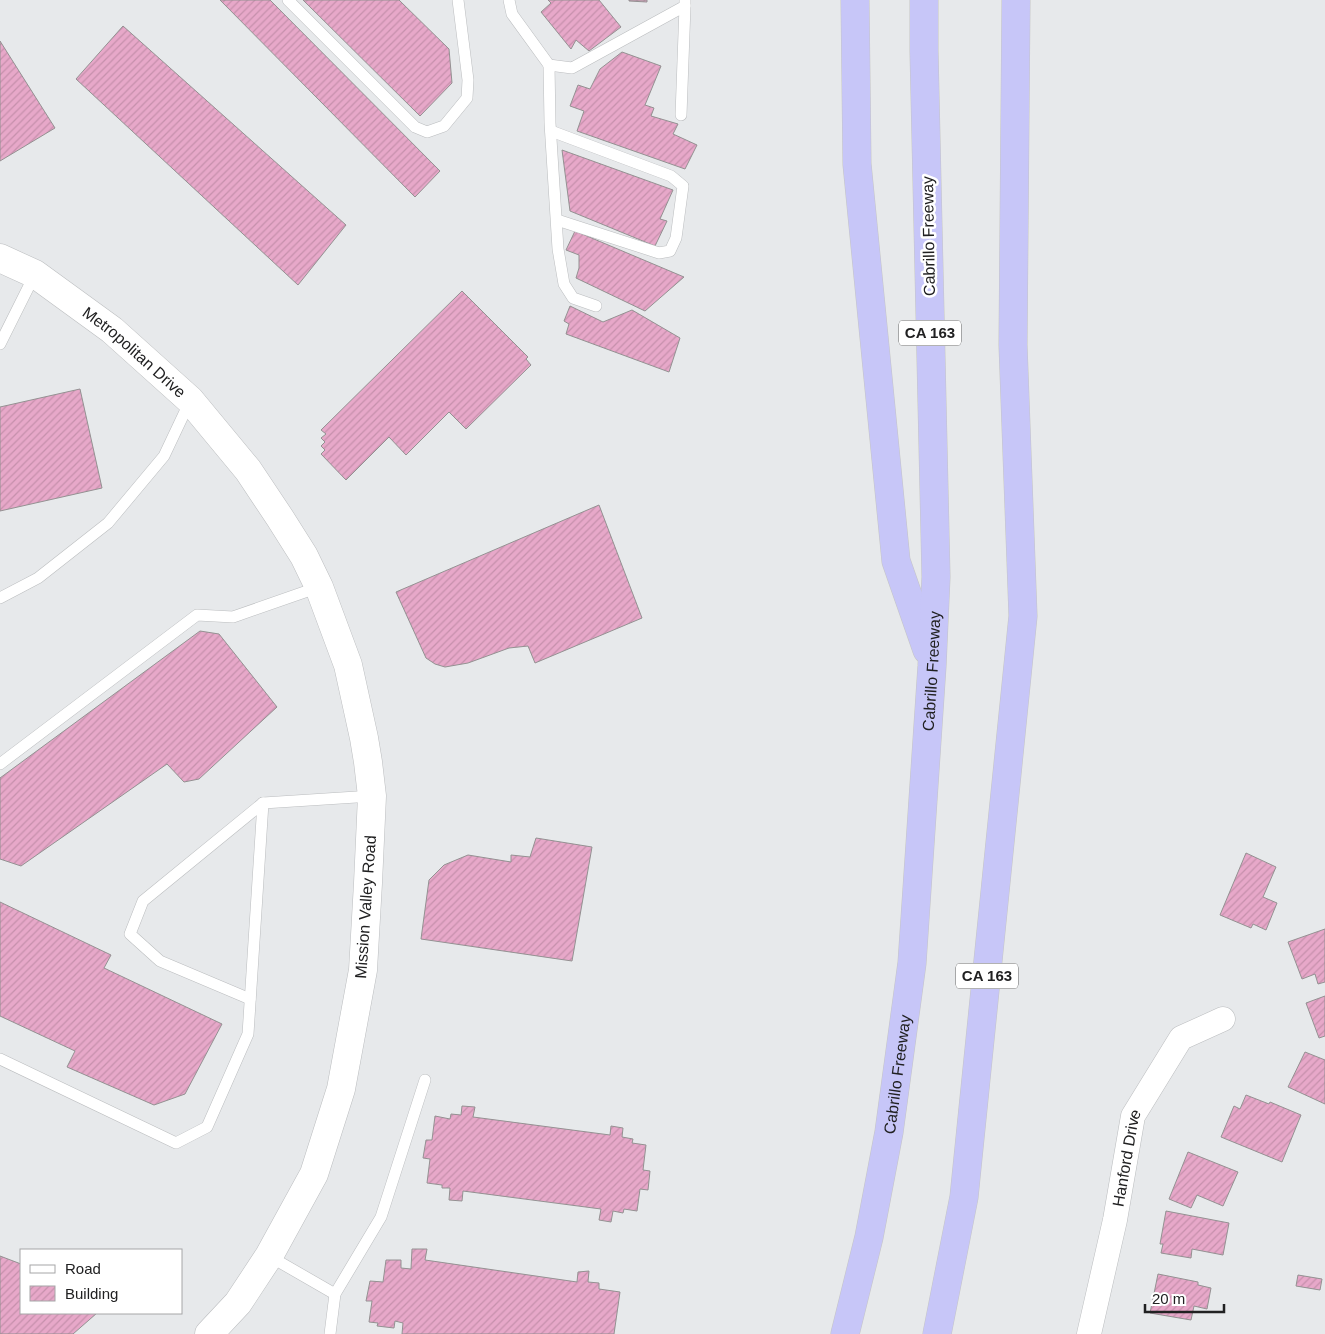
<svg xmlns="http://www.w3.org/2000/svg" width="1325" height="1334" font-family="Helvetica,sans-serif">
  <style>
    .building { fill: url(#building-hatch); stroke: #949192 }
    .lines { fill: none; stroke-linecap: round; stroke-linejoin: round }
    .service-casing { stroke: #bbbdbf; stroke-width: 12 }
    .minor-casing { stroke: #bbbdbf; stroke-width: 25 }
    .tertiary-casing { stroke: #bbbdbf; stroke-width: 29 }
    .motorway-casing { stroke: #c5c5c6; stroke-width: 29 }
    .service { stroke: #fff; stroke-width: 11 }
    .minor { stroke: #fff; stroke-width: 24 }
    .tertiary { stroke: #fff; stroke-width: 28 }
    .motorway { stroke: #c7c6f8; stroke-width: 28 }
    .labels { text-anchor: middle; stroke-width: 5; stroke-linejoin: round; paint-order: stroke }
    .shield { fill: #fff; stroke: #646464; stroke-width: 1 }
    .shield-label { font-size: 15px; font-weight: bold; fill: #212122 }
    .street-label { font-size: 16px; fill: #212122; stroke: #fff }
  </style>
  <defs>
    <pattern id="building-hatch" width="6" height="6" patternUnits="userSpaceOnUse" patternTransform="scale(1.25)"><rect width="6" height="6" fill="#e7a8c9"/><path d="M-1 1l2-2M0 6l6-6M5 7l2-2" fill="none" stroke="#c690ac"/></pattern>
  </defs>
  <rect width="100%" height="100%" fill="#e7e9eb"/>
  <g class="building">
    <path d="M220 0H270L440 171 415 197Z"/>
    <path d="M303 0H399L449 49 452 83 420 116Z"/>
    <path d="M548 0H599L621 27 589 51 576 40 571 49 541 12 551 3Z"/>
    <path d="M629 0H647V2L629 1Z"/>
    <path d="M123 26 346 225 298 285 76 79Z"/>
    <path d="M0 41 55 128 0 161Z"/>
    <path d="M622 52 661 66 645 105 654 108 651 116 678 124 673 134 697 145 685 169 577 131 584 111 570 106 578 85 590 89 600 69Z"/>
    <path d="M562 150 673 190 660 219 667 221 655 246 570 211Z"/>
    <path d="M575 231 684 277 645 311 576 278 579 268V255L566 250Z"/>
    <path d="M462 291 528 357 526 359 531 365 466 429 449 412 406 455 389 437 346 480 321 454 325 450 321 446 325 442 321 438 326 434 321 430Z"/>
    <path d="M570 306 603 322 632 310 680 338 669 372 566 334 569 324 564 321Z"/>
    <path d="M80 389 102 488 0 511V407Z"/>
    <path d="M599 505 642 618 535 663 528 646 509 648 468 663 445 667 435 664 426 658 396 592Z"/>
    <path d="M200 631 219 634 277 707 199 779 184 782 167 764 21 866 0 859V778Z"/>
    <path d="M536 838 592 847 572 961 421 939 429 880 444 865 468 855 511 862V855L530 857Z"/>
    <path d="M1246 853 1276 867 1263 897 1277 903 1266 930 1253 924 1251 928 1220 915Z"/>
    <path d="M0 902 111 955 104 968 222 1024 185 1094 154 1105 67 1067 75 1051 0 1016Z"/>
    <path d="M1325 929V982L1318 984 1315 974 1302 979 1288 942Z"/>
    <path d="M1325 996V1036L1319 1038 1306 1003Z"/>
    <path d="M1305 1052 1325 1060V1104L1288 1087Z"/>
    <path d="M1246 1095 1269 1104 1270 1102 1301 1115 1282 1162 1221 1137 1234 1106 1240 1109Z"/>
    <path d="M462 1106 475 1107 473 1117 610 1135 611 1126 623 1128 622 1137 633 1139 632 1143 646 1145 643 1170 650 1171 648 1190 640 1189 637 1211 624 1209 623 1213 613 1211 611 1222 599 1220 601 1209 463 1191 462 1201 449 1200 450 1188H442V1185L427 1183 430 1159 423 1158 426 1140H432L435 1116 450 1119 451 1114 461 1115Z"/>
    <path d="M1188 1152 1238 1172 1223 1206 1197 1195 1191 1208 1169 1199Z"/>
    <path d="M1166 1211 1229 1223 1223 1255 1192 1249 1191 1258 1161 1253 1163 1244H1160Z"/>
    <path d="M412 1249H427L425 1260 577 1282 578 1272 589 1271 588 1282 599 1283V1289L620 1292 614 1334H402L403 1323 395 1321 394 1328 377 1326 378 1323 369 1322 372 1301H366L370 1281 383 1282 386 1260H401V1268L411 1269Z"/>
    <path d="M0 1256 21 1264V1313H97L73 1334H0Z"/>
    <path d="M1158 1274 1198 1282V1285L1211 1288 1207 1309 1194 1306 1191 1320 1150 1313Z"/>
    <path d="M1298 1275 1322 1279 1320 1290 1296 1286Z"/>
  </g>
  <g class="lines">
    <defs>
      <g id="service">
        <path d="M288 0 415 127 427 132 444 126 467 98 468 80 458 0"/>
        <path d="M509 0 512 14 549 65 572 68 685 6V0"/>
        <path d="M549 65 550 123 558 249 564 284 573 298 596 306"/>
        <path d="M681 115 685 6"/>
        <path d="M551 131 671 176 683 186 676 238 670 251 659 253 557 220"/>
        <path d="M0 344 35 274"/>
        <path d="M0 598 38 578 108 523 164 456 190 401"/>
        <path d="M0 764 197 615 233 617 319 587"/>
        <path d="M250 999 160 961 130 934 143 901 263 803"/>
        <path d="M0 1059 176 1143 207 1127 248 1034 263 803 372 796"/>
        <path d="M269 1256 335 1294"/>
        <path d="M330 1334 335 1294 381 1217 425 1080"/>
      </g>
      <g id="minor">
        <path id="s1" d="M1089 1334 1115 1220 1133 1116 1181 1038 1223 1019"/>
      </g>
      <g id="tertiary">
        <path id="s2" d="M0 258 35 274 112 330 190 400 248 470 280 518 304 556 319 587 348 665 364 738 368 762 372 796 368 883 363 970 341 1089 314 1174 269 1256 238 1303 209 1334"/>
      </g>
      <g id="motorway">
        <path d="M855 0 857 164 896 561 927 650"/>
        <path id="s3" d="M845 1334 869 1237 889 1132 912 963 932 666 936 577 924 51V0"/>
        <path d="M937 1334 964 1197 1023 616 1013 345 1016 0"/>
      </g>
    </defs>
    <use href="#service" class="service-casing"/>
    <use href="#minor" class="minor-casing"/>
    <use href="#tertiary" class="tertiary-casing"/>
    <use href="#motorway" class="motorway-casing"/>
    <use href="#service" class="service"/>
    <use href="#minor" class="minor"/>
    <use href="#tertiary" class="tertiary"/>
    <use href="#motorway" class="motorway"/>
  </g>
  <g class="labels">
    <g class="shield">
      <rect x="899" y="320.5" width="62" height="25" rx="4"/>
      <rect x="956" y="963.5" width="62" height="25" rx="4"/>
    </g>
    <g class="shield-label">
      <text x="930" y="338">CA 163</text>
      <text x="987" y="981">CA 163</text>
    </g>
    <g class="street-label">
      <text transform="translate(928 236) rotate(-91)" y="6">Cabrillo Freeway</text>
      <text dy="6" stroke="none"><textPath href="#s2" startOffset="165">Metropolitan Drive</textPath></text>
      <text dy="6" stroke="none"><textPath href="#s3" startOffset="670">Cabrillo Freeway</textPath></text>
      <text transform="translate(365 907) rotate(-86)" y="6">Mission Valley Road</text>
      <text dy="6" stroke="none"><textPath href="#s3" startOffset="265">Cabrillo Freeway</textPath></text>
      <text dy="6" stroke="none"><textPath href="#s1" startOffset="180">Hanford Drive</textPath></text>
    </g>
  </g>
  <rect x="20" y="1249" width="162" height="65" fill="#ffffff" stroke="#a6a6a7"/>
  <rect x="30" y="1265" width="25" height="8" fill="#ffffff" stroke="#a6a6a7"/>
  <text x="65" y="1274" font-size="15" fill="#212122">Road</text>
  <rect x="30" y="1286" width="25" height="15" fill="url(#building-hatch)" stroke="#a6a6a7"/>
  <text x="65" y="1299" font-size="15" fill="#212122">Building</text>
  <path d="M1145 1304v8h79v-8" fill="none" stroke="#212122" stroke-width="2.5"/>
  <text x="1152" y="1304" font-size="15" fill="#212122" stroke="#ffffff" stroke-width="4" paint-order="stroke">20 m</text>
</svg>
